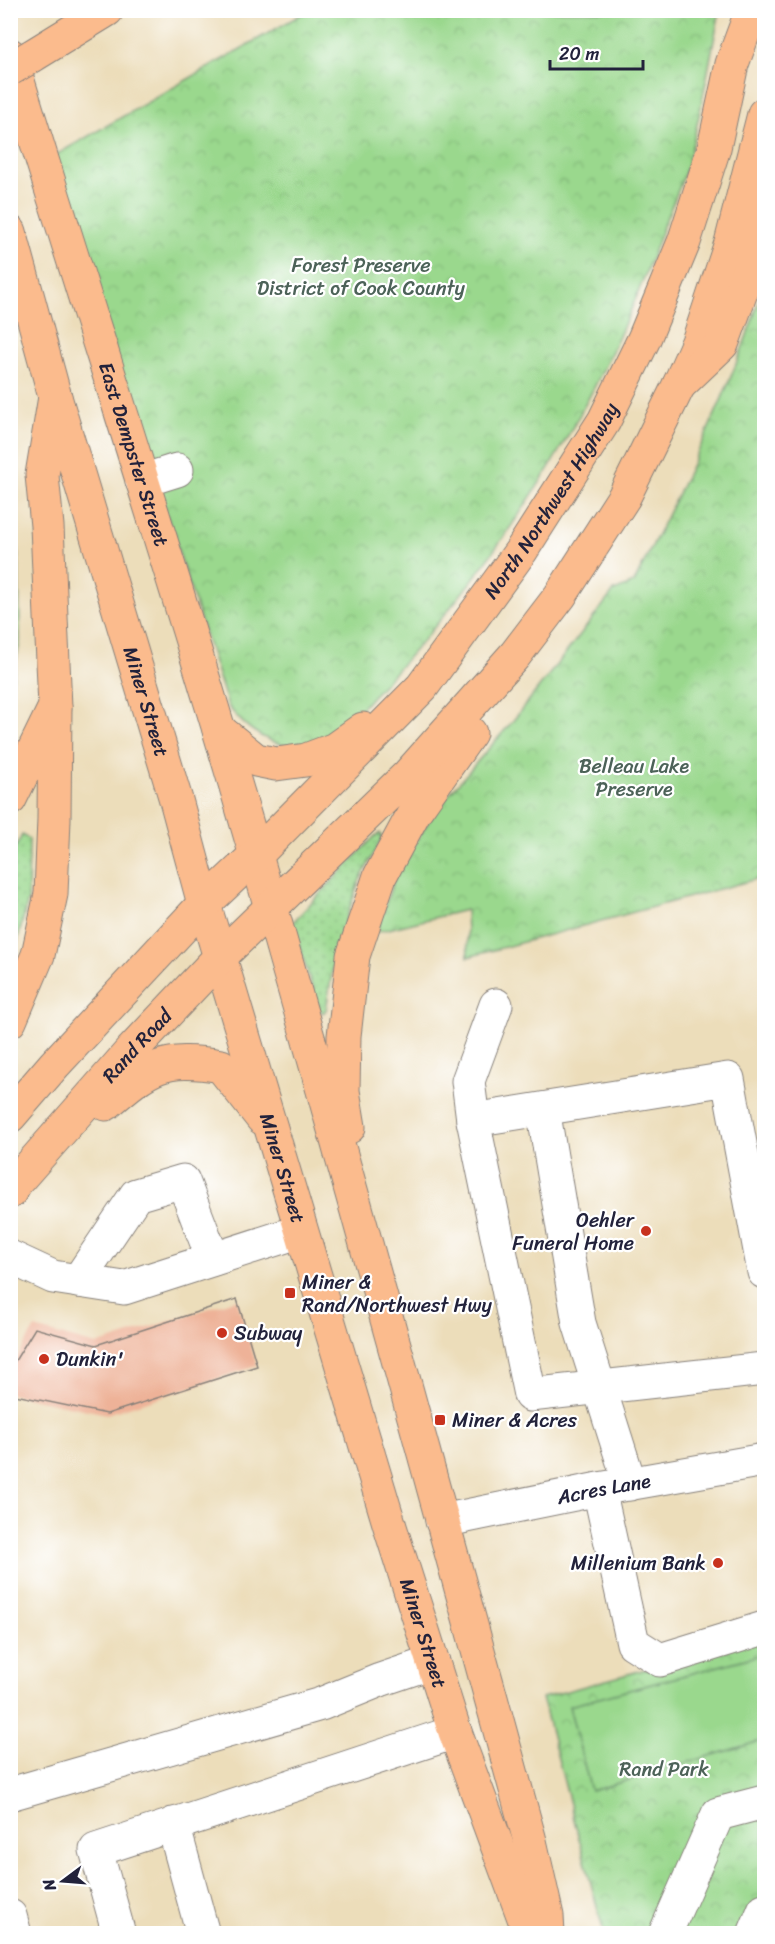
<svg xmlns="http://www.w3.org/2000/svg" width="775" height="1944" font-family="Sriracha,sans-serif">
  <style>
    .grass { fill: url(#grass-dots); stroke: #5e7d64; stroke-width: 1.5 }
    .park { fill: url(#park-crowns); stroke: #5e7d64; stroke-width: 1.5 }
    .pitch { fill: #9ad88d; stroke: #5e7d64; stroke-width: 1.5 }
    .building { fill: #eeb298 }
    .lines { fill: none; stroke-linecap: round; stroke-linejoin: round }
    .minor-casing { stroke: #87807a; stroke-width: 35 }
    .major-casing { stroke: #87807a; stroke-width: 35 }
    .highway-casing { stroke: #87807a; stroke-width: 35 }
    .minor { stroke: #fff; stroke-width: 33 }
    .major { stroke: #fbbb8d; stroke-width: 33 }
    .highway { stroke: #fbbb8d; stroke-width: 33 }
    .highway-bridge-casing { stroke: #87807a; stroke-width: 35; stroke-linecap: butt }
    .highway-bridge { stroke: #fbbb8d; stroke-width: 33 }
    .poi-dot { fill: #c8321e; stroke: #fff; stroke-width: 2 }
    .labels { text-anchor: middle; stroke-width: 4.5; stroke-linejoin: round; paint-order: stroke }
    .park-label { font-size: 20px; fill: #4c6258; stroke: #fff }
    .street-label { font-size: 20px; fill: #22223b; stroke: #fff }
    .poi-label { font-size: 20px; fill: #22223b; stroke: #fff; text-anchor: start }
  </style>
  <defs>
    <pattern id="grass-dots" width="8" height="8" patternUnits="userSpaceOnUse" patternTransform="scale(1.5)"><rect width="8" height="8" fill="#9ad88d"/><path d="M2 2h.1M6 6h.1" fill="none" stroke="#84b97b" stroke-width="1.8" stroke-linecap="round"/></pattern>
    <pattern id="park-crowns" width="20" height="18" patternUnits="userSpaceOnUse" patternTransform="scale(1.5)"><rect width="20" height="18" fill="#9ad88d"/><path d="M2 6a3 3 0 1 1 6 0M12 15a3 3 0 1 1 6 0" fill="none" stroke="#84b97b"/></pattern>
  </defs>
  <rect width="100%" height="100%" fill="#fff"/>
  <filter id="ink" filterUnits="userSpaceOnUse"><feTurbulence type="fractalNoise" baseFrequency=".0167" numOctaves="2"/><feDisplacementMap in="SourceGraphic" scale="12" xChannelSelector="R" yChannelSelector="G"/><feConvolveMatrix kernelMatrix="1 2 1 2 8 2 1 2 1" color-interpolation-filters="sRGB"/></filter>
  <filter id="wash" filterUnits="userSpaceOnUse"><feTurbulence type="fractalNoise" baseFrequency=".008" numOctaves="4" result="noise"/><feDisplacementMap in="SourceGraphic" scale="24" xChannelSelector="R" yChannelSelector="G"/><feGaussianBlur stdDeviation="1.35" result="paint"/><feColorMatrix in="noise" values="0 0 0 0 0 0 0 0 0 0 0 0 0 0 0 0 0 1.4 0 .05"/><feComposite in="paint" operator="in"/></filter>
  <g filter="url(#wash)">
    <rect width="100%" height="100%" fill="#ecddba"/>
    <g class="grass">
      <path d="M11 496 19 566 20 642 11 687Z"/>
      <path d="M380 833 382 838 359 882 336 947 326 1010 323 1013 319 1009 292 923 375 836Z"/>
      <path d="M22 835 29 839 28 900 11 966V857Z"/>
    </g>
    <g class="park">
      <path d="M307 11H720C709 62 701 115 687 166 681 186 672 205 664 224 653 254 642 285 629 314 569 452 483 580 379 689 366 702 340 735 323 741 285 756 251 736 228 706L52 157Z"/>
      <path d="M764 284V877L468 957 466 910 376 932 394 879 436 809 512 722 614 591 634 583C682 485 733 388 764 284Z"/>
      <path d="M764 1636V1933H604L542 1698Z"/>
    </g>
    <path class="pitch" d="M764 1654V1740L591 1791 569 1706Z"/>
    <g id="blocks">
      <path class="building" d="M237 1299 257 1366 107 1414 10 1394V1369L35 1328 96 1345Z"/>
    </g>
  </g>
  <g filter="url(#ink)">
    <use href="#blocks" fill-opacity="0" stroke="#87807a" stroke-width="1.5"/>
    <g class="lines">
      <defs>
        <g id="minor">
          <path d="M142 481 177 470"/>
          <path d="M543 1109 579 1323 630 1484"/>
          <path d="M473 1120 468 1081 496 1005"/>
          <path d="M10 1257 53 1277 124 1288 301 1231"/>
          <path d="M764 1272 728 1079 473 1120 530 1395 764 1369"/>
          <path d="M78 1281 136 1195 183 1181 213 1259"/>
          <path d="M599 1489 633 1643 660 1660 764 1628"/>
          <path id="s1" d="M442 1521 599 1489 764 1460"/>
          <path d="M10 1794 321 1704 380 1680 433 1662"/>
          <path d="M173 1824 203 1934"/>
          <path d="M10 1916 15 1934"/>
          <path d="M119 1934 96 1850 455 1732"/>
          <path d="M665 1934 718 1814 764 1802"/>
          <path d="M754 1934 764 1910"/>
        </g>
        <g id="major">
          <path id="s2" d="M10 55C85 303 166 549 239 797 340 1144 435 1493 530 1841L547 1916 548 1934"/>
          <path id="s3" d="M10 232 55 397 176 800 204 904 391 1530 455 1732 530 1934"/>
          <path d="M219 730 256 760 276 764 306 760 335 749 363 729"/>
          <path d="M10 1021 38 955 51 894 54 819 55 707"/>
          <path d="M106 1104C149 1067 163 1056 221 1066L262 1118"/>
          <path id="s4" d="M10 1116 54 1065 204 904 256 855 422 687 521 551 604 421 644 339 684 242 714 148 732 64 752 10"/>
          <path d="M349 1127 343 1091 344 1036 353 956 380 876 415 811 470 733"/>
          <path id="s5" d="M10 1192 16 1182 132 1050 220 957 409 774 515 655 560 596 624 497 679 385 698 342 731 243 764 114"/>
        </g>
        <g id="highway">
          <path d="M32 56 107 10"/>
          <path d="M679 385 722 344 745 281 764 215"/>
          <path d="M10 799 55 707 47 526 42 475 55 397"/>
        </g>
      </defs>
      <use href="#minor" class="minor-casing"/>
      <use href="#major" class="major-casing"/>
      <use href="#highway" class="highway-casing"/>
      <use href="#minor" class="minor"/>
      <use href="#major" class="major"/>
      <use href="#highway" class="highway"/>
      <defs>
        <path id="highway-bridge" d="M10 69 32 56"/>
      </defs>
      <use href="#highway-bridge" class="highway-bridge-casing"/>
      <use href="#highway-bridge" class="highway-bridge"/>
    </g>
  </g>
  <g class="poi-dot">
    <circle cx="646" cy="1231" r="6"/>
    <rect x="284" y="1287" width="12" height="12" rx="3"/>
    <circle cx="222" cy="1333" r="6"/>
    <circle cx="44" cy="1359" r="6"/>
    <rect x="434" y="1414" width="12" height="12" rx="3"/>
    <circle cx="718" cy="1563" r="6"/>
  </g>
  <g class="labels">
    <g class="park-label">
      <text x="361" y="272">Forest Preserve<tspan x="361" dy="23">District of Cook County</tspan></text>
      <text x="634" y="773">Belleau Lake<tspan x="634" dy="23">Preserve</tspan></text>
      <text x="664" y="1776">Rand Park</text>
    </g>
    <g class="street-label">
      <text dy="7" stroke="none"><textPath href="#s2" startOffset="418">East Dempster Street</textPath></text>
      <text dy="7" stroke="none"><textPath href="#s4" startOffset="822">North Northwest Highway</textPath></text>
      <text dy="7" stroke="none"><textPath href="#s3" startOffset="489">Miner Street</textPath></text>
      <text dy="7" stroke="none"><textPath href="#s5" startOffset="194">Rand Road</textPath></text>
      <text dy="7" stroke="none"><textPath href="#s3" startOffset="975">Miner Street</textPath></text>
      <text dy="7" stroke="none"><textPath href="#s1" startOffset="165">Acres Lane</textPath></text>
      <text dy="7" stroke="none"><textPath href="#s3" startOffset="1461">Miner Street</textPath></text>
    </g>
    <g class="poi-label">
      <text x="634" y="1227" text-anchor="end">Oehler<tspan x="634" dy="23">Funeral Home</tspan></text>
      <text x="302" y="1289">Miner &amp;<tspan x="302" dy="23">Rand/Northwest Hwy</tspan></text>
      <text x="234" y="1340">Subway</text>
      <text x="56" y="1366">Dunkin'</text>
      <text x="452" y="1427">Miner &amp; Acres</text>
      <text x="706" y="1570" text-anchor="end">Millenium Bank</text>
    </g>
  </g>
  <rect width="775" height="1944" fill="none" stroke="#fff" stroke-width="36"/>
  <g transform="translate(63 1881) rotate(254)" stroke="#ffffff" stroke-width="4.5" paint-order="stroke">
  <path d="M0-4.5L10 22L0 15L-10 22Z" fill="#22223b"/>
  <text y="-9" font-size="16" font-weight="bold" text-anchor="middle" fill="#22223b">N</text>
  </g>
  <path d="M550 60v9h93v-9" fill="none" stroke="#22223b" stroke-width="3"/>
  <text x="559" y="60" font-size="18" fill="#22223b" stroke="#ffffff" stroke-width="4.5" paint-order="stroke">20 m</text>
</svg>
